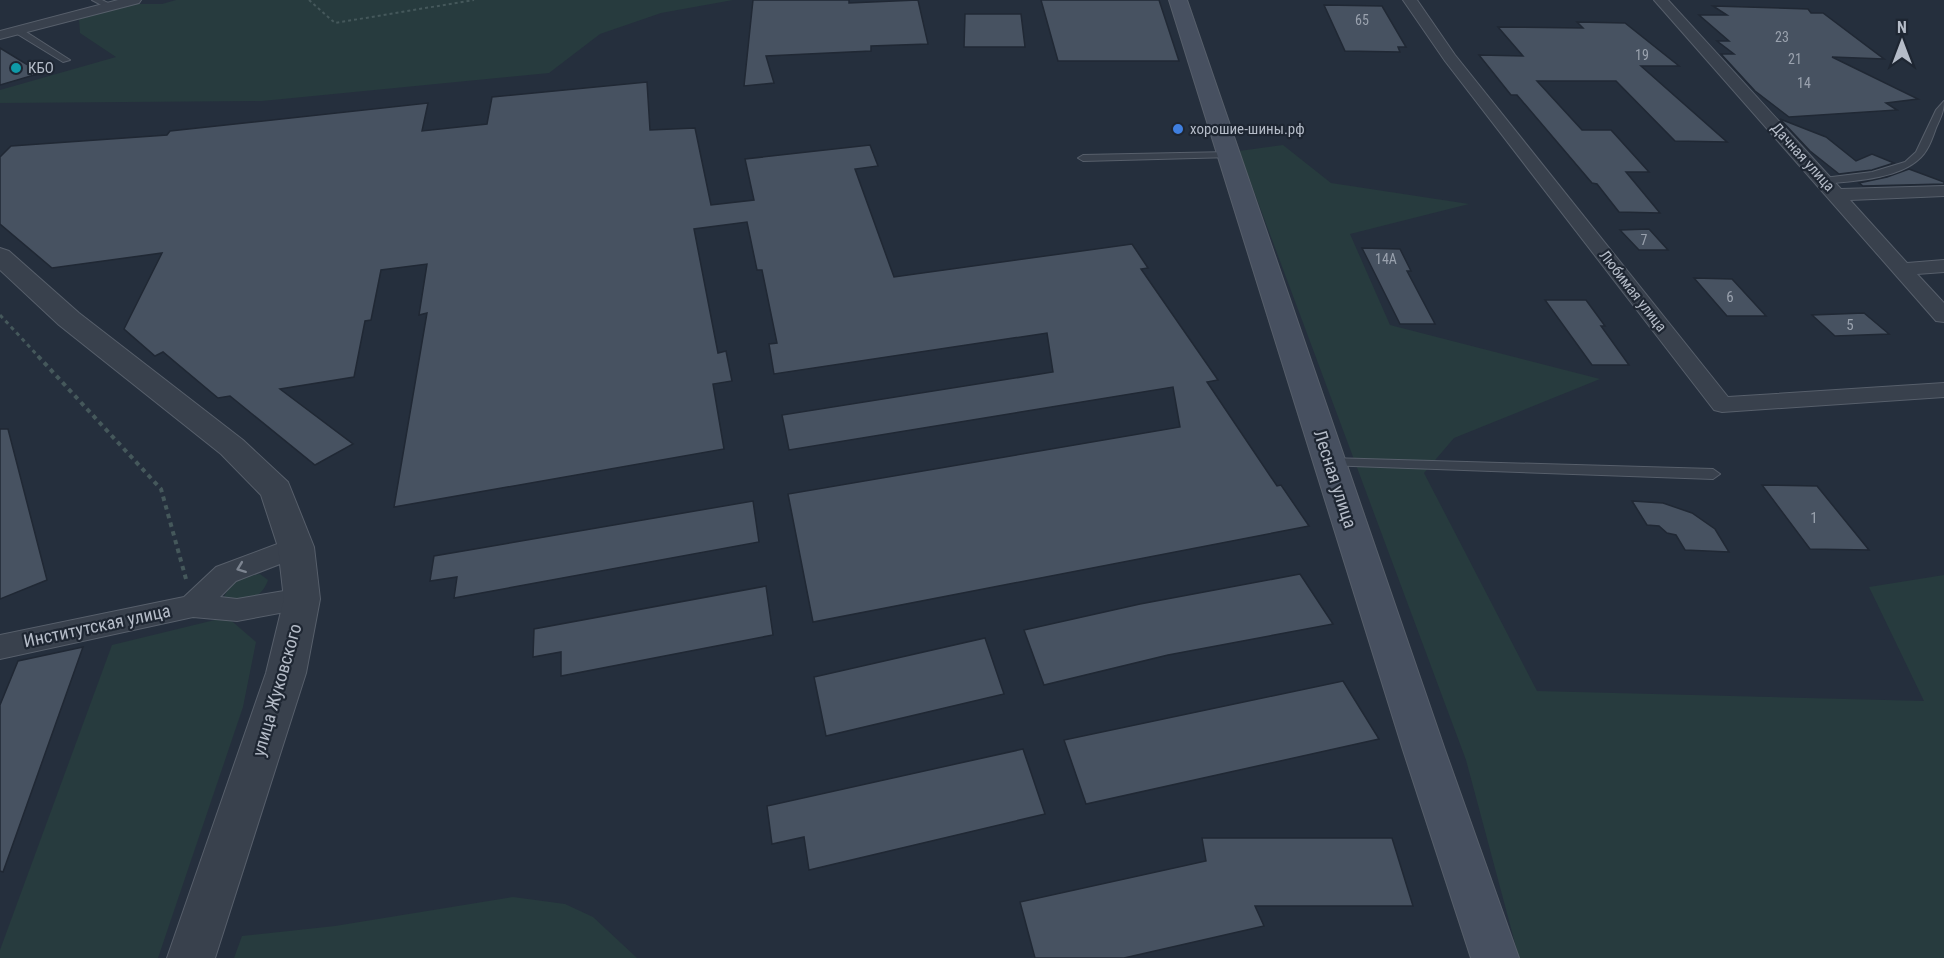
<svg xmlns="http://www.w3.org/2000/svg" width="1944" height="958" font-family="'Roboto Condensed',sans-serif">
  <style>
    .green { fill: #273b3e }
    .building { fill: #475261; stroke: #202834; stroke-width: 1.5 }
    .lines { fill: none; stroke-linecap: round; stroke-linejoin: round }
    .service-casing { stroke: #575f6b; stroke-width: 2 }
    .minor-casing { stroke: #575f6b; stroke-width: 2 }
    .tertiary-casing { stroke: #575f6b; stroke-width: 2 }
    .secondary-casing { stroke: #575f6b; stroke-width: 2 }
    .path-far2 { stroke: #45585b; stroke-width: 2; stroke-dasharray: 3 3; stroke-linecap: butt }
    .path-far1 { stroke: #45585b; stroke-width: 3; stroke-dasharray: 4 4; stroke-linecap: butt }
    .path { stroke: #45585b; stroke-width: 4; stroke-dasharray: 4.5 4.5; stroke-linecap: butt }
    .service { fill: #39414d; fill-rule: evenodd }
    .minor { fill: #39414d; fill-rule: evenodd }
    .tertiary { fill: #39414d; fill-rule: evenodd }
    .secondary { fill: #475060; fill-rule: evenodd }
    .oneway { stroke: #7d8591 }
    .culture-dot { fill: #0f9aa8; stroke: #1e2632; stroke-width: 2 }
    .shop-dot { fill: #3f7fe0; stroke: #1e2632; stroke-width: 2 }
    .labels { text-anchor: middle; stroke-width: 4.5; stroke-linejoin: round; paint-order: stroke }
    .far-number-label { font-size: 14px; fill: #9aa2ae }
    .far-poi-label { font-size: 15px; fill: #b5bcc8; stroke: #1e2632; text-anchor: start }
    .far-street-label { font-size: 15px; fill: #b5bcc8; stroke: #1e2632 }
    .number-label { font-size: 15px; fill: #9aa2ae }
    .street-label { font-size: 18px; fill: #b5bcc8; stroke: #1e2632 }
  </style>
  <rect width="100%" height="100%" fill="#252f3d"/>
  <g class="green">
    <path d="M176 0H733L661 13 600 34 549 73 262 101 0 103V90L116 57 80 33 79 19 135 4H162Z"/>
    <path d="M1283 145 1331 183 1469 204 1350 234 1390 325 1600 379 1454 438 1424 473 1537 691 1924 701 1869 587 1944 575V958H1519L1466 760 1239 151Z"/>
    <path d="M260 574 268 580C262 597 250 601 233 604L224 597C231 581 242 577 260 574Z"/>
    <path d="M227 617 256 642 243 707 158 958H0V950L112 645Z"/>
    <path d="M513 897 565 904 593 917 637 958H234L242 936 335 926Z"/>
  </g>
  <g class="building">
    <path d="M753 0H849V3L918 0 928 44 871 46V51L766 56 774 83 744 86Z"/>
    <path d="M1041 0H1159L1179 61H1058Z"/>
    <path d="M1324 5 1382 6 1406 47H1398L1400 52 1345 51Z"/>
    <path d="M1713 6 1808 9 1811 13H1823L1884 59 1832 57 1918 99 1886 103 1897 110 1789 117 1755 91 1721 54H1734L1717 41H1729L1699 15H1727Z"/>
    <path d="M965 14H1021L1025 47H964Z"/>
    <path d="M1577 22 1625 23 1679 66H1641L1727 142 1675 141 1616 81H1537L1582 130H1611L1649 172H1626L1660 213 1619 212 1597 184 1592 183 1517 95H1511L1479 55 1523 56 1498 27 1583 28Z"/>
    <path d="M0 48 41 73 0 85Z"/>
    <path d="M647 82 650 130 695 128 711 205 754 200 745 159 870 145 878 166 855 169 894 277 1132 244 1148 268 1141 269 1218 380 1207 382 1277 486 1281 485 1309 526 813 622 788 494 1180 427 1173 387 789 450 782 415 1053 372 1047 333 774 374 769 344 777 343 762 270H757L747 222 694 229 718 353 726 351 732 381 713 384 724 449 394 507 427 313 419 315 427 264 381 270 371 320 365 321 354 377 280 389 353 444 315 465 230 396 218 398 163 352 155 356 124 329 162 253 52 268 0 224V157L11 146 167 135 170 131 428 103 422 131 487 124 492 97Z"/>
    <path d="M1780 119 1826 137 1856 161 1872 154 1894 163 1872 170 1839 174 1810 151Z"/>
    <path d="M1909 169 1944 182V184L1863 186 1859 183 1887 177Z"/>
    <path d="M1649 229 1668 250H1639L1620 230Z"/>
    <path d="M1362 248 1400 249 1411 271H1407L1435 324H1400Z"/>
    <path d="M1694 278 1732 279 1766 316H1727Z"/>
    <path d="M1545 300H1586L1605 326H1601L1629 365H1592Z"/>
    <path d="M1864 313 1889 334 1835 336 1812 315Z"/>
    <path d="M0 429H8L47 580 0 599Z"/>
    <path d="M1762 485 1817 486 1869 550 1810 549Z"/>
    <path d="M753 501 759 542 454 598 457 577 430 581 434 556Z"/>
    <path d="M1632 501 1663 503 1692 513 1715 529 1729 552 1685 550 1676 535 1667 533 1659 526 1647 525Z"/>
    <path d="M1300 574 1333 624 1168 655 1044 685 1024 630 1140 604Z"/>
    <path d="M766 586 773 635 561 676V652L533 657 534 629Z"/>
    <path d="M985 638 1004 694 826 736 814 677Z"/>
    <path d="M83 647 3 872 0 871V705L18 661Z"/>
    <path d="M1343 681 1379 739 1086 804 1064 740Z"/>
    <path d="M1023 749 1045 814 809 870 804 837 772 844 767 806Z"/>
    <path d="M1202 838H1392L1413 906H1255L1264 926 1124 958H1035L1020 902 1206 861Z"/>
  </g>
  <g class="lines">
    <defs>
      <g id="service">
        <path d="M92 0H102L114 6 107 8Z"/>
        <path d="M14 28H20L70 60 63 62 14 32Z"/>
        <path d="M1944 101C1944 112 1940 119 1936 128 1932 139 1928 152 1918 160 1897 179 1851 181 1824 184L1819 181 1824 178 1872 172 1905 162 1916 152 1936 110Z"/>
        <path d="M1229 152 1232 153V157L1083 161 1078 158 1083 155Z"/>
        <path d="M1330 458 1713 469 1720 474 1713 479 1325 465 1323 462Z"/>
      </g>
      <g id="minor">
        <path d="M118 0H141L139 3 0 39V31Z"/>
        <path d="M1403 0H1417L1455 55 1728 397 1944 383V397L1722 412 1714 410 1445 61Z"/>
        <path d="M1654 0H1668L1841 189 1944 186V196L1850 200 1907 263 1944 260V272L1917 274 1944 303V322L1936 321Z"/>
        <path d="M296 537 306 540 310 547 306 554 236 581 220 597 237 599 302 588 312 591 316 599 312 607 237 621 193 617 0 659V635L184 597 216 567Z"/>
      </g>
      <path id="tertiary" d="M0 248 9 251 79 313 243 440 288 482 314 547 320 599 306 673 215 958H167L266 673 284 599 278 547 261 495 221 454 59 325 0 270Z"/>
      <path id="secondary" d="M1169 0H1187L1445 750 1519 958H1471L1403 750Z"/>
    </defs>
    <use href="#service" class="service-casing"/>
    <use href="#minor" class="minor-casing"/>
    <use href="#tertiary" class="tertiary-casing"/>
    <use href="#secondary" class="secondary-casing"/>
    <path class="path-far2" d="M309 0 335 23 474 0"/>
    <path class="path-far1" d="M0 315 39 357"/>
    <path class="path" d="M38 356 161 489 186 579"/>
    <use href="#service" class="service"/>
    <use href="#minor" class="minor"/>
    <use href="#tertiary" class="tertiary"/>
    <use href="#secondary" class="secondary"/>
  </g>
  <defs><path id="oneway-chevron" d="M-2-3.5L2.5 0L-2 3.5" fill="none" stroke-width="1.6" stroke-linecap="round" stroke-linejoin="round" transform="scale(1.5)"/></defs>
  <use class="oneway" href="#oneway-chevron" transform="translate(241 568) rotate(159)"/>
  <circle class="culture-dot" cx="16" cy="68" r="6"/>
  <circle class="shop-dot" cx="1178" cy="129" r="6"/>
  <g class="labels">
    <g class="far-number-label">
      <text x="1362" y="25">65</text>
      <text x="1782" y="42">23</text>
      <text x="1642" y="60">19</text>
      <text x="1795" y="64">21</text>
      <text x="1804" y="88">14</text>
      <text x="1644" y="245">7</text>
      <text x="1386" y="264">14А</text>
    </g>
    <g class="far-poi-label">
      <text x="28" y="73">КБО</text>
      <text x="1190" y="134">хорошие-шины.рф</text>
    </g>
    <g class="far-street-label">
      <text transform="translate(1803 157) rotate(48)" y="5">Дачная улица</text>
      <text transform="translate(1633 291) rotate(52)" y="5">Любимая улица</text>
    </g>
    <g class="number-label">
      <text x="1730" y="302">6</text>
      <text x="1850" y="330">5</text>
      <text x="1814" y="523">1</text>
    </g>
    <g class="street-label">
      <text transform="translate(1335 479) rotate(72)" y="6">Лесная улица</text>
      <text transform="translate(97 626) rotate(-12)" y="6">Институтская улица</text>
      <text transform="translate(277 690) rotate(-74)" y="6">улица Жуковского</text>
    </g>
  </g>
  <g transform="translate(1902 42)" stroke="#1e2632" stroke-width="4.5" paint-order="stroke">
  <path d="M0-4.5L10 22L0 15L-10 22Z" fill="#b5bcc8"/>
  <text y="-9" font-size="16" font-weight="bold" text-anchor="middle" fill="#b5bcc8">N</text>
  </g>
</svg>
